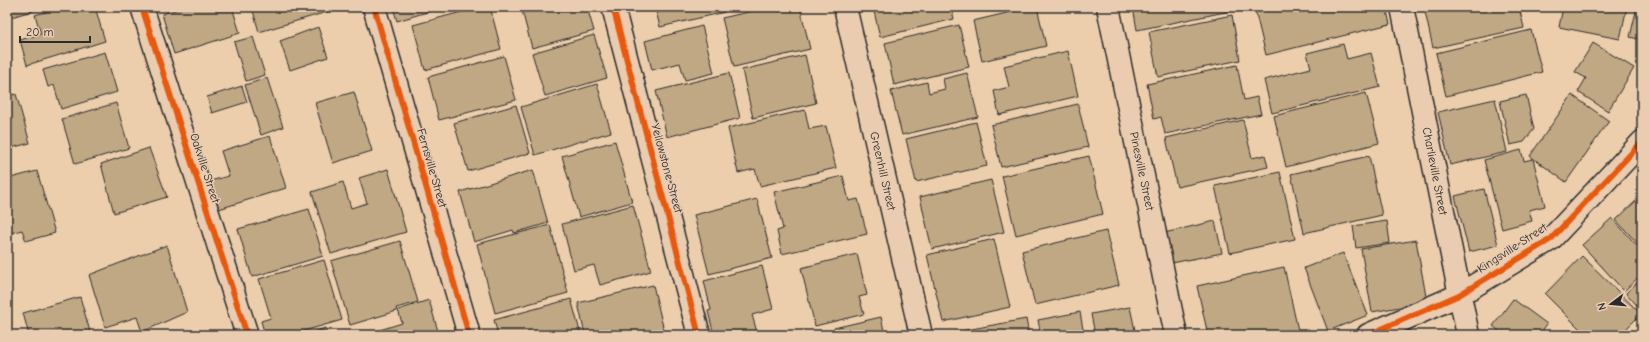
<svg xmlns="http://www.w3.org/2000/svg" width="1649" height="342" font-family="'Comic Neue',sans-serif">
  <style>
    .building { fill: #c1a885; stroke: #2b2b2b }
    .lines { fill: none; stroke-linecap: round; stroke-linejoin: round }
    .minor-casing { stroke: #2b2b2b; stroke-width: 25 }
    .minor { stroke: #eacdb1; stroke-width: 22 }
    .cycleway-casing { stroke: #eacdb1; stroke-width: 8 }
    .cycleway { stroke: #e8590c; stroke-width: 6 }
    .labels { text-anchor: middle; stroke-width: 3; stroke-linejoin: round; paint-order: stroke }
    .street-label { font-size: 12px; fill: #2b2b2b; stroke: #eacdb1 }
  </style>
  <rect width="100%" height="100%" fill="#ecceac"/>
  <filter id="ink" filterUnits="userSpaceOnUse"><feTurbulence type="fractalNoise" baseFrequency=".025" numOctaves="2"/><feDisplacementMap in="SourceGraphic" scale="8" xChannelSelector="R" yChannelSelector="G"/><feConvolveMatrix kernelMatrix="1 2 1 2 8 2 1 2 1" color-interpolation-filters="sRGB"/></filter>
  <g filter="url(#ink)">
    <g class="building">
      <path d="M8 7H46L11 17Z"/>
      <path d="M63 7H95L105 41 27 65 20 40 41 34 35 15Z"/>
      <path d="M184 7H232L240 33 174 54 162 14Z"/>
      <path d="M252 7H344L259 32Z"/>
      <path d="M393 7H444L397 21Z"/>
      <path d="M480 7H490L501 49 425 70 413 25Z"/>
      <path d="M521 7H587L594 31 532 48Z"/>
      <path d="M655 7H724L725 12 660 27Z"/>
      <path d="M770 7H800L810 49 734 67 722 18Z"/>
      <path d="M873 7H951L954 19 880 37Z"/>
      <path d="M1032 7H1037L1046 46 982 61 973 21Z"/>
      <path d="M1133 7H1234L1235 10 1137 30Z"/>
      <path d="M1266 7H1386L1390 24 1266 55 1255 10Z"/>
      <path d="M1424 7H1519L1524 28 1433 48Z"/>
      <path d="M1563 7H1627L1620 39 1559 27Z"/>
      <path d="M1637 7H1642V40L1630 37Z"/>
      <path d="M1232 15 1240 60 1158 77 1149 32Z"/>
      <path d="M959 25 969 67 894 85 885 43Z"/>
      <path d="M702 26 714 73 685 80 680 63 652 70 645 41Z"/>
      <path d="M318 27 328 57 290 70 280 41Z"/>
      <path d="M1531 30 1542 72 1446 96 1436 53Z"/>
      <path d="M594 35 607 78 545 96 532 53Z"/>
      <path d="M253 37 265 75 246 81 234 42Z"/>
      <path d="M1593 43 1634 68 1608 111 1578 92 1586 78 1575 72Z"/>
      <path d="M1343 44 1347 59 1371 53 1380 87 1272 113 1264 80 1311 68 1307 53Z"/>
      <path d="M1068 51 1078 96 999 115 994 91 1009 87 1004 66Z"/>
      <path d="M105 52 117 92 61 109 54 85 48 87 43 70Z"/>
      <path d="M805 55 816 103 753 118 742 70Z"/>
      <path d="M504 56 516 100 439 120 428 77Z"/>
      <path d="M1237 65 1244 100 1257 97 1261 114 1165 134 1161 117 1154 119 1147 84Z"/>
      <path d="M729 73 740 118 667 137 656 91Z"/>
      <path d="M967 73 978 117 902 135 891 91 927 82 929 93 945 89 943 79Z"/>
      <path d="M267 78 283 127 261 135 245 85Z"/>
      <path d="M597 84 611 132 535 155 521 107Z"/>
      <path d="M242 86 247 102 212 113 207 97Z"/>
      <path d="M354 92 372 151 333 163 315 103Z"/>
      <path d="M1366 93 1379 143 1286 167 1274 116Z"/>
      <path d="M16 94 30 143 7 149V96Z"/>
      <path d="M1526 95 1534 129 1524 142 1510 145 1500 101Z"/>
      <path d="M1572 95 1609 121 1566 182 1530 156Z"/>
      <path d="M1495 99 1507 152 1450 165 1438 112Z"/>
      <path d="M116 103 129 148 75 164 62 119Z"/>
      <path d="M1078 104 1088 147 1001 167 991 125Z"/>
      <path d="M516 105 530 153 468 171 454 123Z"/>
      <path d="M805 110 809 129 826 126 836 168 760 186 755 169 738 173 728 128Z"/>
      <path d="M1243 120 1252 158 1265 155 1268 167 1177 187 1166 138Z"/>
      <path d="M976 122 987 166 916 182 906 139Z"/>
      <path d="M270 136 286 188 219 209 210 181 229 176 221 151Z"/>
      <path d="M615 141 632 202 579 217 562 156Z"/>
      <path d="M149 148 167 197 114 213 101 164Z"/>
      <path d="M1521 150 1524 161 1533 159 1545 206 1529 210 1532 221 1502 229 1484 160Z"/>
      <path d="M1089 156 1103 214 1016 235 1002 176Z"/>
      <path d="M1369 156 1382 215 1304 233 1291 174Z"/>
      <path d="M388 169 406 232 331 254 312 192 343 182 351 208 367 203 359 178Z"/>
      <path d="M533 170 548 223 514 233 513 230 474 242 460 192Z"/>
      <path d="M37 171 55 233 26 241 22 230 7 234V179Z"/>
      <path d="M1280 172 1295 239 1230 253 1215 186Z"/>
      <path d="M843 176 849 201 858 199 867 234 782 254 777 231 783 229 774 192Z"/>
      <path d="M991 180 1004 232 932 249 920 197Z"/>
      <path d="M1484 189 1498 245 1469 252 1455 196Z"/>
      <path d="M1642 195V248L1616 220Z"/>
      <path d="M757 199 772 258 709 274 694 215Z"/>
      <path d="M633 205 651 271 600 285 594 265 574 270 562 224Z"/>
      <path d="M309 209 323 256 252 277 238 229Z"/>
      <path d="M1612 218 1642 251V274L1624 291 1582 245Z"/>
      <path d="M1215 221 1222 253 1167 264 1160 234Z"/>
      <path d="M1387 221 1390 243 1356 248 1353 226Z"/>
      <path d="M550 225 568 293 495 313 477 244Z"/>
      <path d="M1106 231 1119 285 1035 305 1022 251Z"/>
      <path d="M994 239 1010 307 943 322 927 255Z"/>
      <path d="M1416 240 1427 302 1372 312 1361 249Z"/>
      <path d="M400 241 418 302 396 308 397 311 350 325 331 261Z"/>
      <path d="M167 245 187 312 142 332 137 317 105 327 89 275Z"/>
      <path d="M1343 253 1368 315 1328 331 1304 268Z"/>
      <path d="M857 254 867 295 859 297 864 314 815 326 801 268Z"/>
      <path d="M1582 256 1641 314 1620 335H1586L1545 294Z"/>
      <path d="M324 260 342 320 290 335H265L261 321 271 318 259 279Z"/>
      <path d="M762 266 773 309 752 315 757 332 744 335H714L708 311 711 310 704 281Z"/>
      <path d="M1284 267 1299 335H1208L1197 286Z"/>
      <path d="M1642 278V311L1626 293Z"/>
      <path d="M653 285 665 335H585L578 303Z"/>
      <path d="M80 297 91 335H29L23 313Z"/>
      <path d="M571 299 581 335H498L494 320Z"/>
      <path d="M1513 299 1547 324 1539 335H1496L1499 331 1493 326Z"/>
      <path d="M429 300 439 335H364L402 323 398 310Z"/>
      <path d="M1130 307 1136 335H1095L1091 314Z"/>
      <path d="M1080 312 1084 335H1041L1038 320Z"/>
      <path d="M881 317 885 335H836L834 328Z"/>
      <path d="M1026 319 1029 335H939Z"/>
      <path d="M325 328 328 335H305Z"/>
    </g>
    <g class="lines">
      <defs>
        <g id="minor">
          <path d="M142 7 247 335"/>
          <path d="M374 7 469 335"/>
          <path d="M613 7 699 335"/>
          <path d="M845 7 921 335"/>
          <path d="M1108 7 1176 335"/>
          <path d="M1402 7 1468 335"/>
          <path d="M1368 335 1459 295 1551 239 1642 142"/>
        </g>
      </defs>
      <use href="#minor" class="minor-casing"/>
      <use href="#minor" class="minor"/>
      <defs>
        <g id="cycleway">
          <path d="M142 7 247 335"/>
          <path d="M374 7 469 335"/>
          <path d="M613 7 699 335"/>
          <path d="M1368 335 1459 295 1551 239 1642 142"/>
        </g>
      </defs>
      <use href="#cycleway" class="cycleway-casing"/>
      <use href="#cycleway" class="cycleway"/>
    </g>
  </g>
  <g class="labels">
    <g class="street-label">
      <text transform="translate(205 168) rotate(72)" y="4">Oakville Street</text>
      <text transform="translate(432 168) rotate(74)" y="4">Fernsville Street</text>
      <text transform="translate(667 168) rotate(75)" y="4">Yellowstone Street</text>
      <text transform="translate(883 171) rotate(77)" y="4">Greenhill Street</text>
      <text transform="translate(1142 171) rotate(78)" y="4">Pinesville Street</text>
      <text transform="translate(1435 171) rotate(79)" y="4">Charlieville Street</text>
      <text transform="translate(1512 248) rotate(-33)" y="4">Kingsville Street</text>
    </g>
  </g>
  <rect width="1649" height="342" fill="none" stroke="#eacdb1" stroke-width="24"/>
  <rect x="12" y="12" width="1625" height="318" fill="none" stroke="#2b2b2b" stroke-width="1.5" filter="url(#ink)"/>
  <g transform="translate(1611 304) rotate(254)" stroke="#eacdb1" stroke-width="3" paint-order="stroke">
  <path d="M0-3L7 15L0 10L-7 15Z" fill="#2b2b2b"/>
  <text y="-6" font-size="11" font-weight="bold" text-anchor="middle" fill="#2b2b2b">N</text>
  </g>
  <path d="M20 36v6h70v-6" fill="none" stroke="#2b2b2b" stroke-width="2"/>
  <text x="26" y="36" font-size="12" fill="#2b2b2b" stroke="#eacdb1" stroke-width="3" paint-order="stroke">20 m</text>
</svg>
